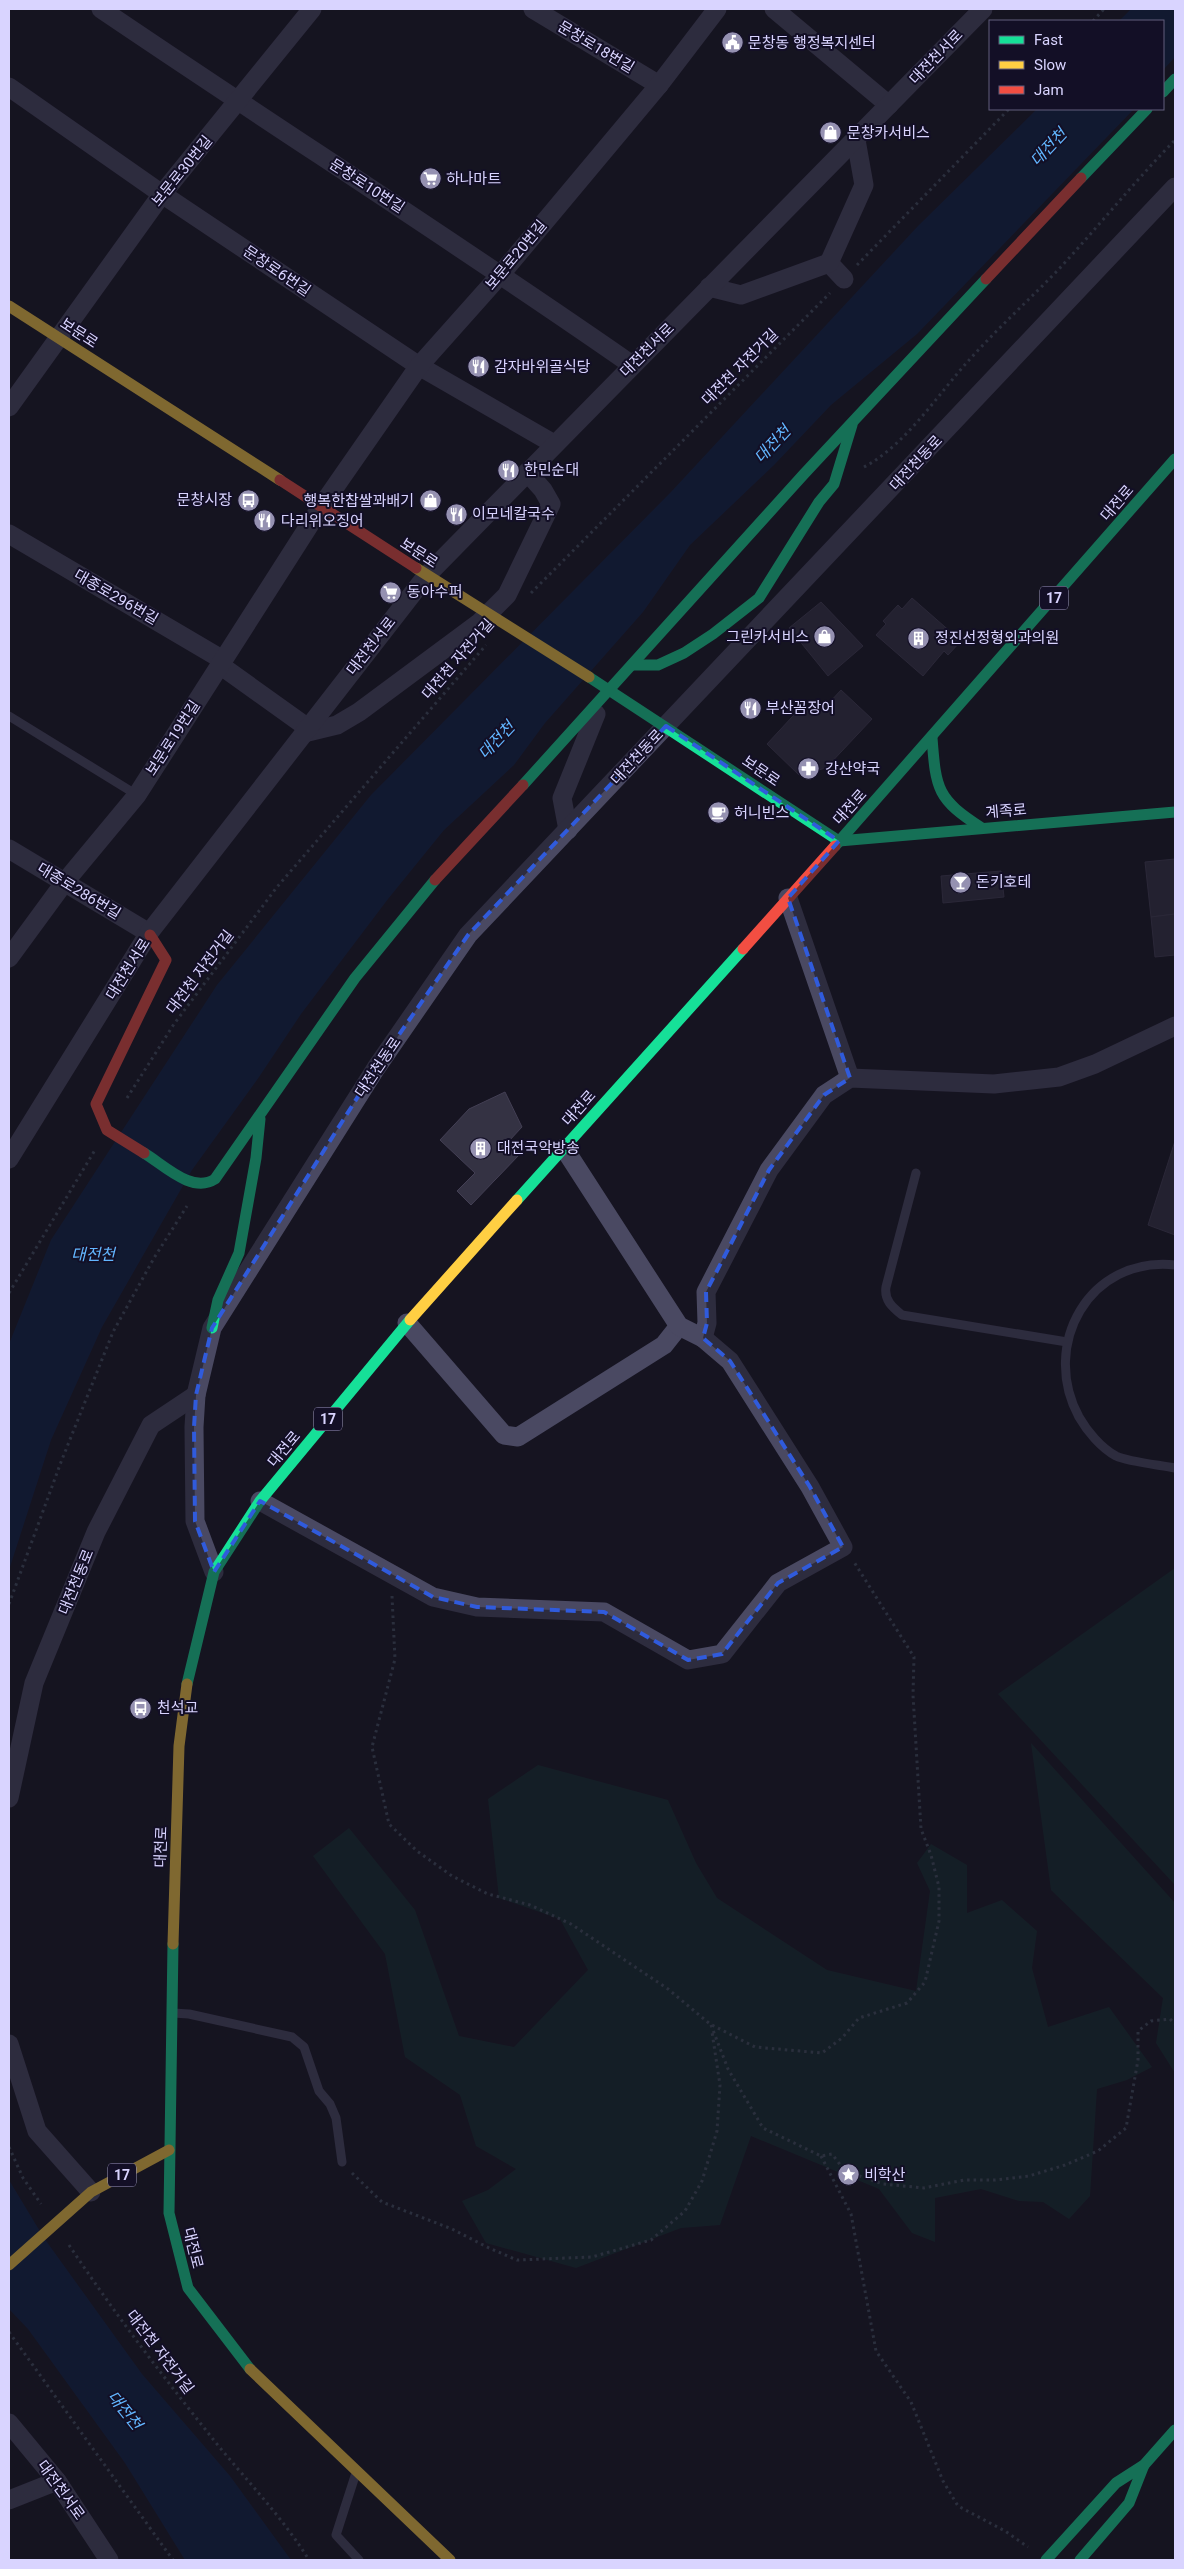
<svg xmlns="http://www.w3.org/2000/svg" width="1184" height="2569" font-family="Roboto,'Noto Sans KR',sans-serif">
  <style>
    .green { fill: #132c2d }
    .water { fill: #0d2144 }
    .building { fill: #343243; stroke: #433f54 }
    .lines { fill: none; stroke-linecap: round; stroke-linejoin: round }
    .path { stroke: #44505f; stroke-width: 3; stroke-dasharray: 2.5 4; stroke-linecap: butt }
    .lane { stroke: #4a4962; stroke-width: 9 }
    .street { stroke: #4a4962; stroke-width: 19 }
    .fast { stroke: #16e098; stroke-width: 11 }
    .slow { stroke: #ffcf43; stroke-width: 11 }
    .jam { stroke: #f24e42; stroke-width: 11 }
    .marked { fill: none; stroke: #305bdc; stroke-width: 4; stroke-dasharray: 10 6; stroke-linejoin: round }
    .labels { text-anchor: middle; stroke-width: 4; stroke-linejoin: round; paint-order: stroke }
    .shield { fill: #130f26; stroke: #9e99be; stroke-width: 1 }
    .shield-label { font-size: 14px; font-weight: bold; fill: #d9d4ff }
    .poi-label { font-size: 15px; fill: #d9d4ff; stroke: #130f26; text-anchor: start }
    .street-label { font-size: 15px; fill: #d9d4ff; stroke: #130f26 }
    .water-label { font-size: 16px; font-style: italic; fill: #62b6ff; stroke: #130f26 }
  </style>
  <rect width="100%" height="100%" fill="#161421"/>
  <g class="green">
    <path d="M1175 1568V1885L998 1694Z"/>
    <path d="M1031 1743 1175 1903V2073L1156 2043 1163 1998 1051 1890Z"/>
    <path d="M538 1765 668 1800 696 1863 717 1898 827 1970 916 1991 930 1891 917 1863 931 1844 967 1865V1913L1002 1900 1037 1931 1032 1968 1048 2027 1109 2007 1152 2067 1127 2080 1097 2089 1090 2196 1069 2219 1043 2202 1019 2201 981 2189 935 2198V2242L912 2233 879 2189 751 2136 720 2225 681 2228 576 2268 486 2243 462 2201 488 2190 516 2169 476 2146 460 2095 405 2057 385 1954 313 1856 349 1828 415 1910 459 2036 514 2047 588 1970 560 1919 499 1898 488 1799Z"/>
  </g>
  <g class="water">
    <path d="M1131 9H1175V57L1163 70V21H1119Z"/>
    <path d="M1037 109H1134L917 334 831 405 774 465 690 545 643 612 545 723 514 765 444 830 388 899 301 1014 259 1077 192 1170 102 1327 51 1440 9 1570V1344L51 1240 217 985 371 795 671 492 918 226Z"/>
    <path d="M9 2180 44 2238 142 2374 230 2476 291 2560H185L125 2463 28 2329 9 2309Z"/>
  </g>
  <g class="building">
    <path d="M912 598 961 641 948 655 944 651 923 676 876 635 886 624 883 621 898 605 902 609Z"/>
    <path d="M821 602 863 646 828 676 789 628Z"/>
    <path d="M841 690 872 719 826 768 799 775 767 744 804 704 817 716Z"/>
    <path d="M1175 859V914L1151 917 1145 862Z"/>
    <path d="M1001 871 1004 897 943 903 941 876Z"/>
    <path d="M1175 914V955L1155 957 1151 917Z"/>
    <path d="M505 1092 522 1127 508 1142 520 1154 471 1205 457 1191 475 1173 440 1140 469 1109Z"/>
    <path d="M1175 1141V1235L1148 1225Z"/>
  </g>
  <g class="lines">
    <g class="path">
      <path d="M1093 21 1104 9"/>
      <path d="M857 265 1009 109"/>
      <path d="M864 467C906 445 938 394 970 359 998 328 1029 300 1058 270 1098 227 1134 182 1175 140"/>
      <path d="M531 593 830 293"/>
      <path d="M127 1098 174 1024 277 887 486 645"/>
      <path d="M9 1293 95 1150"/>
      <path d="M392 1596 395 1659 372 1747 389 1824 417 1851 452 1876 488 1894 530 1905 571 1924 668 1989 710 2024 755 2047 822 2053 842 2038 859 2018 907 2003 925 1982 939 1921V1887L931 1855 921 1829 913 1695 914 1657 854 1562"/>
      <path d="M9 1604 61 1462 113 1332 154 1258 187 1206"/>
      <path d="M711 2025 728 2069 763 2128 821 2156 832 2154 845 2171 883 2184 924 2188 964 2180H995L1029 2176 1065 2165 1098 2151 1126 2128 1138 2060V2031L1151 2021 1170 2019 1175 2024"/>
      <path d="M9 2147 23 2178 41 2204"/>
      <path d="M821 2156 851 2214 876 2351 911 2402 943 2481 958 2506 1005 2531 1028 2547"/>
      <path d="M352 2173 382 2202 452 2229 489 2248 517 2260 592 2257 651 2240 685 2211 702 2181 717 2131 720 2085 712 2032"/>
      <path d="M69 2245C111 2308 157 2369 205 2429 239 2473 280 2513 309 2560"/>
      <path d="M9 2332 173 2560"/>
    </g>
    <g class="lane">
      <path d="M9 716 137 795"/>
      <path d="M916 1173 886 1287C884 1300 892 1307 902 1315L1067 1342"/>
      <path d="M1175 1265C1089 1256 1040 1345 1079 1417 1087 1431 1101 1448 1116 1456 1129 1462 1160 1465 1175 1468"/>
      <path d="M173 2013 189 2014 292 2037 304 2047 319 2091 330 2104 336 2118 342 2162"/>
      <path d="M355 2476 336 2535 359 2560"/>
    </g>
    <g class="street">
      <path d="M101 9C278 129 457 243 632 365"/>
      <path d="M533 9 659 85"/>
      <path d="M774 9 889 105"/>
      <path d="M9 87 162 194 419 366 554 444"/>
      <path d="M829 263 844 279"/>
      <path d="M709 287 741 295 829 263 864 185 856 140"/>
      <path d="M9 407 162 194 312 9"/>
      <path d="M9 534 223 660"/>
      <path d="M220 665 308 728"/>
      <path d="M304 733 337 725 359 712 479 623 507 595 551 504 543 490 527 472"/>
      <path d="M568 830 562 798 596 714"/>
      <path d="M9 849 149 933"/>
      <path d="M788 898 850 1078"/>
      <path d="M9 958 64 883 137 795 321 507 419 366 501 274 659 85 717 9"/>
      <path d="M9 1159 149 933 427 575 983 9"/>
      <path d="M407 1323 504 1435 518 1437 664 1345 679 1326"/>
      <path d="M703 1338 707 1323 706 1292 769 1170 824 1095 850 1078 994 1084 1059 1077 1095 1064 1175 1026"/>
      <path d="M260 1501 433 1597 477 1607 604 1612 688 1660 722 1654 778 1583 843 1547 810 1487 730 1361 703 1338 679 1326 564 1148"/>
      <path d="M214 1572 195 1521 194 1427 196 1395 212 1328 376 1068 468 935 1175 187"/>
      <path d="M9 1798 34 1683 96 1532 151 1425 196 1395"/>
      <path d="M9 2044 37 2131 91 2192"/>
      <path d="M9 2423 57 2481 109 2560"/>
      <path d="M9 2500 57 2481"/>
    </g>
    <g class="fast">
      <path d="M1163 92 1175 79"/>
      <path d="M1081 178 1147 109"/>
      <path d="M632 665H658L684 653 713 634 759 598 819 502 834 484 852 425"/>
      <path d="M589 677 839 841 1175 812"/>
      <path d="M932 738C936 790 937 799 982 828"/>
      <path d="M523 785 804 474 986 279"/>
      <path d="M835 846 1175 459"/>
      <path d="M144 1153C164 1165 192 1194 215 1179L355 978 435 880"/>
      <path d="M517 1200 743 949"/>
      <path d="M212 1328 218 1300 239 1253 256 1158 260 1119"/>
      <path d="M187 1684 214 1572 260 1501 410 1320"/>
      <path d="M173 1944 169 2213 188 2288 250 2369"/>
      <path d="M1046 2560 1116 2483 1144 2465 1175 2430"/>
      <path d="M1080 2560 1129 2503 1144 2465"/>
    </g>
    <g class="slow">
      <path d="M9 306 280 480"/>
      <path d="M416 568 589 677"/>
      <path d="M410 1320 517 1200"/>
      <path d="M173 1944 179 1746 187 1684"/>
      <path d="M9 2265 91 2192 169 2150"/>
      <path d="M250 2369 450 2560"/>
    </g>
    <g class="jam">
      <path d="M986 279 1081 178"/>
      <path d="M280 480 416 568"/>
      <path d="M435 880 523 785"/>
      <path d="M743 949 835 846"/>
      <path d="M144 1153 107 1130 96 1104 166 960 150 935"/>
    </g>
  </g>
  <path d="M0 0H1184V2569H0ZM666 726 839 841 788 898 850 1078 824 1095 769 1170 706 1292 707 1323 703 1338 730 1361 810 1487 843 1547 778 1583 722 1654 688 1660 604 1612 477 1607 433 1597 260 1501 214 1572 195 1521 194 1427 196 1395 212 1328 376 1068 468 935Z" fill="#161421" fill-opacity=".55" fill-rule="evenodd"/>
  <path class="marked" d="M666 726 839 841 788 898 850 1078 824 1095 769 1170 706 1292 707 1323 703 1338 730 1361 810 1487 843 1547 778 1583 722 1654 688 1660 604 1612 477 1607 433 1597 260 1501 214 1572 195 1521 194 1427 196 1395 212 1328 376 1068 468 935Z"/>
  <defs>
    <symbol id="civic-disc" viewBox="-11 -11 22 22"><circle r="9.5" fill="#9591b1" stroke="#130f26"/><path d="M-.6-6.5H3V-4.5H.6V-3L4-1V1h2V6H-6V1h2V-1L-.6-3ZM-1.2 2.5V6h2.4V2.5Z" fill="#fff"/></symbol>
    <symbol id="shop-disc" viewBox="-11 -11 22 22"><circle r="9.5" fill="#9591b1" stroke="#130f26"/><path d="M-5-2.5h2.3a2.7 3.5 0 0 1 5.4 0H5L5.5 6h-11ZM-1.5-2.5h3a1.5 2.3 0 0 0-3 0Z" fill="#fff"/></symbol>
    <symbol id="supermarket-disc" viewBox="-11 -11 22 22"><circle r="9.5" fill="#9591b1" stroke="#130f26"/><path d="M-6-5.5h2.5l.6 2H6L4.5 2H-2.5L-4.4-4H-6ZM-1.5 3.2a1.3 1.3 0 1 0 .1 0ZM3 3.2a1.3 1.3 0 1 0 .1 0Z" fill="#fff"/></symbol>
    <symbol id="restaurant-disc" viewBox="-11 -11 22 22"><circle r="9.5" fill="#9591b1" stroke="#130f26"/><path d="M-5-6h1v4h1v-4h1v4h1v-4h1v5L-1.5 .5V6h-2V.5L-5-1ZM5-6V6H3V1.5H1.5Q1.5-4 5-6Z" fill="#fff"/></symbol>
    <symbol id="bus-disc" viewBox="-11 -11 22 22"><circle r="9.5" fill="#9591b1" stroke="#130f26"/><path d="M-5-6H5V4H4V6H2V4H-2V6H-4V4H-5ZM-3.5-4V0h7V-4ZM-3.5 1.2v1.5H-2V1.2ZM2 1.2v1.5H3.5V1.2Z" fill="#fff"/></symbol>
    <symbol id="building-disc" viewBox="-11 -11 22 22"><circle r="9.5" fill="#9591b1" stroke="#130f26"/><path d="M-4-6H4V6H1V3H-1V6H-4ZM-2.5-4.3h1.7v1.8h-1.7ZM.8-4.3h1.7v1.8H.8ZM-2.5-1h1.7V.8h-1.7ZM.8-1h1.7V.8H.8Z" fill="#fff"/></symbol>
    <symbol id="pharmacy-disc" viewBox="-11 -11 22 22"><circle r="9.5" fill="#9591b1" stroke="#130f26"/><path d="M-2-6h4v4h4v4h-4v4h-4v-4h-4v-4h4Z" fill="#fff"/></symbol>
    <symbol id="cafe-disc" viewBox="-11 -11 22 22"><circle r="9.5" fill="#9591b1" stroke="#130f26"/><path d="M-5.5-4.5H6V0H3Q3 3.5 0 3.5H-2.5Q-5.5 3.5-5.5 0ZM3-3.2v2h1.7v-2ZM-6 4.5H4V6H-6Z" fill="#fff"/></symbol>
    <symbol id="bar-disc" viewBox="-11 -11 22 22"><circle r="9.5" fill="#9591b1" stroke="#130f26"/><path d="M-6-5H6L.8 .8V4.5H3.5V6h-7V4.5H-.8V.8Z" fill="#fff"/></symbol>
    <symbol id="sight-disc" viewBox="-11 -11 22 22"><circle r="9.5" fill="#9591b1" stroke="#130f26"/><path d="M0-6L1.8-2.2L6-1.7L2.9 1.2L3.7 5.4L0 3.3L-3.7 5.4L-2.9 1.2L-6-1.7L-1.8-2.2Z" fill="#fff"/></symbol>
  </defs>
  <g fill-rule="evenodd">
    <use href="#civic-disc" x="720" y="30" width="25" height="25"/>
    <use href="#shop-disc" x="818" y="120" width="25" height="25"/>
    <use href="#supermarket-disc" x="418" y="166" width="25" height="25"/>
    <use href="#restaurant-disc" x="466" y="354" width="25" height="25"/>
    <use href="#restaurant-disc" x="496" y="458" width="25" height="25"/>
    <use href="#bus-disc" x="236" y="488" width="25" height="25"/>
    <use href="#shop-disc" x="418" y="488" width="25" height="25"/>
    <use href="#restaurant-disc" x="444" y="502" width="25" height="25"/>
    <use href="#restaurant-disc" x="252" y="508" width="25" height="25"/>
    <use href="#supermarket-disc" x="378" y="580" width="25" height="25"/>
    <use href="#shop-disc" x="812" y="624" width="25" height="25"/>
    <use href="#building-disc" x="906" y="626" width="25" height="25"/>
    <use href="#restaurant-disc" x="738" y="696" width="25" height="25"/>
    <use href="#pharmacy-disc" x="796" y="756" width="25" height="25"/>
    <use href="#cafe-disc" x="706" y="800" width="25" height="25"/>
    <use href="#bar-disc" x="948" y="870" width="25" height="25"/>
    <use href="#building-disc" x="468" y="1136" width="25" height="25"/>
    <use href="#bus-disc" x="128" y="1696" width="25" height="25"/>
    <use href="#sight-disc" x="836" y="2162" width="25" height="25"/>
  </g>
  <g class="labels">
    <g class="shield">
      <rect x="1040" y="586.5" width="28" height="23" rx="4"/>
      <rect x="314" y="1407.5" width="28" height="23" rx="4"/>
      <rect x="108" y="2163.5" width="28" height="23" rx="4"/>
    </g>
    <g class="shield-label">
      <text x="1054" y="603">17</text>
      <text x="328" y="1424">17</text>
      <text x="122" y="2180">17</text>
    </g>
    <g class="poi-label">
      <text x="748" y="48">문창동 행정복지센터</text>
      <text x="847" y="138">문창카서비스</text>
      <text x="446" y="184">하나마트</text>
      <text x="494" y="372">감자바위골식당</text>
      <text x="524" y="475">한민순대</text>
      <text x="232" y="505" text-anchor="end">문창시장</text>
      <text x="414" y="506" text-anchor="end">행복한찹쌀꽈배기</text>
      <text x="472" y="519">이모네칼국수</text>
      <text x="281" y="526">다리위오징어</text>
      <text x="407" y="597">동아수퍼</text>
      <text x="809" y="642" text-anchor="end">그린카서비스</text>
      <text x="935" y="643">정진선정형외과의원</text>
      <text x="766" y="713">부산꼼장어</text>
      <text x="825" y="774">강산약국</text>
      <text x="734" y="818">허니빈스</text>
      <text x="976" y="887">돈키호테</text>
      <text x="497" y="1153">대전국악방송</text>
      <text x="157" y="1713">천석교</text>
      <text x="864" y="2180">비학산</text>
    </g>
    <g class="street-label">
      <text transform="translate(596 47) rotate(31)" y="5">문창로18번길</text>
      <text transform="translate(936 57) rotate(-46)" y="5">대전천서로</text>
      <text transform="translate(182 171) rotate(-51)" y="5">보문로30번길</text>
      <text transform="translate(367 186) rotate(33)" y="5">문창로10번길</text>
      <text transform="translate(516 255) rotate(-50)" y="5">보문로20번길</text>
      <text transform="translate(277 271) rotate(34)" y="5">문창로6번길</text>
      <text transform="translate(79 333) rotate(33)" y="5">보문로</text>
      <text transform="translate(647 350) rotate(-45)" y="5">대전천서로</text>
      <text transform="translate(740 367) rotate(-45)" y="5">대전천 자전거길</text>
      <text transform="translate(916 463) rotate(-47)" y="5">대전천동로</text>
      <text transform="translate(1117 503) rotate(-49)" y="5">대전로</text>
      <text transform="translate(419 553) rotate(33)" y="5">보문로</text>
      <text transform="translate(116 597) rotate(30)" y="5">대종로296번길</text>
      <text transform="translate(371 646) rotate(-52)" y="5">대전천서로</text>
      <text transform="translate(458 659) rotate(-49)" y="5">대전천 자전거길</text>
      <text transform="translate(173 738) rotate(-57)" y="5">보문로19번길</text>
      <text transform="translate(637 757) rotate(-47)" y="5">대전천동로</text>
      <text transform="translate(761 771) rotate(34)" y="5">보문로</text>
      <text transform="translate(850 807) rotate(-48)" y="5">대전로</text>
      <text transform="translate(1006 811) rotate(-5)" y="5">계족로</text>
      <text transform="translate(79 891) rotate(31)" y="5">대종로286번길</text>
      <text transform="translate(128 969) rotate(-58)" y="5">대전천서로</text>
      <text transform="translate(200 972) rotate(-53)" y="5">대전천 자전거길</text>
      <text transform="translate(378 1067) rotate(-56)" y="5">대전천동로</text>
      <text transform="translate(579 1108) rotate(-48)" y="5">대전로</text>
      <text transform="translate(284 1449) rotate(-50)" y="5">대전로</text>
      <text transform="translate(76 1582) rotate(-68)" y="5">대전천동로</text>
      <text transform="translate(161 1847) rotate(-88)" y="5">대전로</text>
      <text transform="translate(193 2248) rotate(76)" y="5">대전로</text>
      <text transform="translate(160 2352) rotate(53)" y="5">대전천 자전거길</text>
      <text transform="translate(61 2490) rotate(54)" y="5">대전천서로</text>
    </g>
    <g class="water-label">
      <text transform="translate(1048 147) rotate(-47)" y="6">대전천</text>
      <text transform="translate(772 444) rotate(-47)" y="6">대전천</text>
      <text transform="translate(496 740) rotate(-47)" y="6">대전천</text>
      <text x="93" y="1260">대전천</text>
      <text transform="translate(125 2410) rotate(51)" y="6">대전천</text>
    </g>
  </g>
  <rect width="1184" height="2569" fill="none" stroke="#d9d4ff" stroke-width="20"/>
  <rect x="989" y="20" width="175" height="90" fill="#130f26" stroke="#625e7d"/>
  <rect x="999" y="36" width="25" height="8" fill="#16e098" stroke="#625e7d"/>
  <text x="1034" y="45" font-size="15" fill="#d9d4ff">Fast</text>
  <rect x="999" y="61" width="25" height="8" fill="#ffcf43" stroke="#625e7d"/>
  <text x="1034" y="70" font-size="15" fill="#d9d4ff">Slow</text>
  <rect x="999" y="86" width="25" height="8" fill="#f24e42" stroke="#625e7d"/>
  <text x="1034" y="95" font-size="15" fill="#d9d4ff">Jam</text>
</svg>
